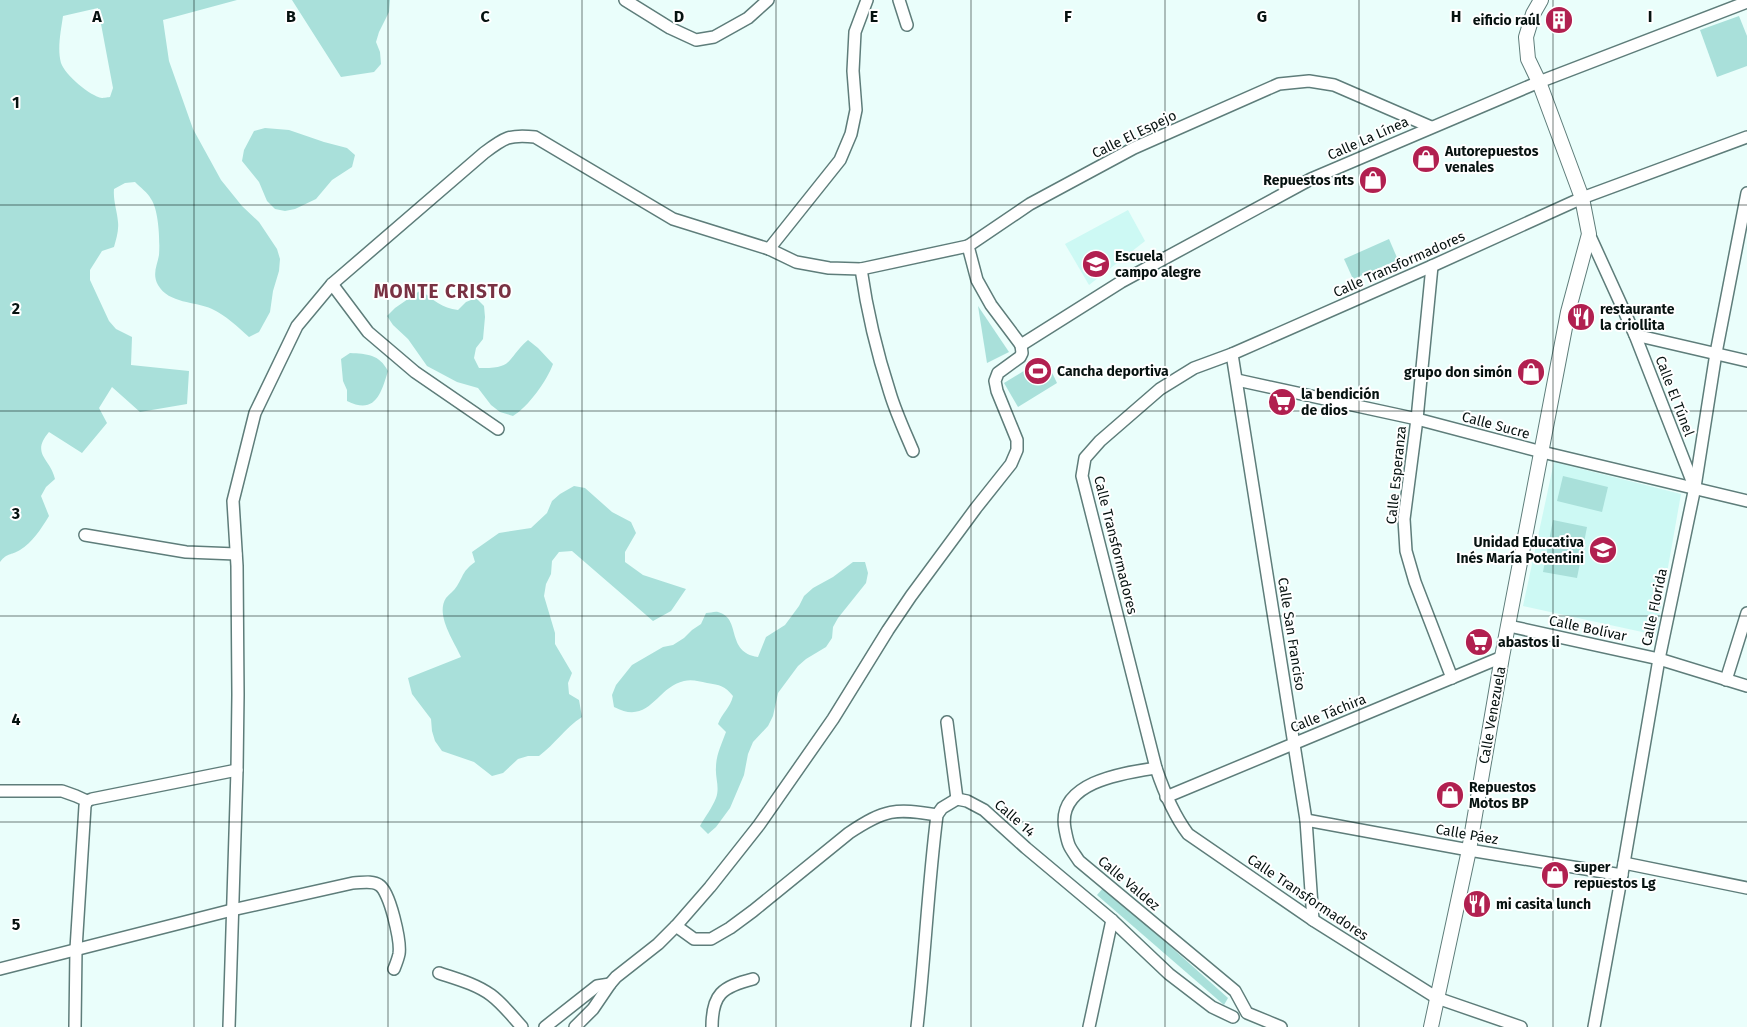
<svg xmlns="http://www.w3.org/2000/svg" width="1747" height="1027" font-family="'Fira Sans',sans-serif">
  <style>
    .built { fill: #cdf9f4 }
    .green { fill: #a9e0da; fill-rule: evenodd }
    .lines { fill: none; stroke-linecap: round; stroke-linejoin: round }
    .minor-casing { stroke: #5e7d7a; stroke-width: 14 }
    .tertiary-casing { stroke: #5e7d7a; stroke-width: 16 }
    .minor { stroke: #fff; stroke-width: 11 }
    .tertiary { stroke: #fff; stroke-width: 14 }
    .grid { fill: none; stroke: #061210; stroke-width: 1; stroke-opacity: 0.55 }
    .labels { text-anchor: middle; stroke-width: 4; stroke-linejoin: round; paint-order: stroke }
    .poi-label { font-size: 14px; font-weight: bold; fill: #061210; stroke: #fff; text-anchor: start }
    .street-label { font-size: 14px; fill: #061210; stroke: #fff }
    .district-label { font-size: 19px; font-weight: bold; letter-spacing: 1px; fill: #793243; stroke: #fff }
    .grid-label { font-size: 16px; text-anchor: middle; font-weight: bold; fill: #061210; stroke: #fff; stroke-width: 4; stroke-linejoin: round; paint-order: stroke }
  </style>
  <rect width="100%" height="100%" fill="#eafefb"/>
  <g class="built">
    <path d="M1128 210 1145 241 1089 285 1065 244Z"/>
    <path d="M1554 462 1681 494 1656 635 1523 606Z"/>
  </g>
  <g class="green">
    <path d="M0 0H237L163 20 169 61 193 129 221 180 242 206 259 222 277 249 280 259 279 271 273 291 270 312 259 332 249 337C238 327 225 315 212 309 195 301 169 304 158 285 152 274 157 266 159 255 160 242 159 210 151 199 148 193 140 187 135 182L125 183 114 189C113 201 117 210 118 222 119 231 116 239 114 247L102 251 90 270V280L109 321 116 329 132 337 131 365 189 371 187 404 140 412 112 387 99 408 107 423 82 453 49 432C30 454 51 459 55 479L46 487 41 496 49 516C41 529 32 543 20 550 10 556 8 552 0 562ZM98 8 113 88 110 97C110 97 103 98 102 98 90 96 65 75 61 63 57 49 61 30 63 16Z"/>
    <path d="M292 0H390L389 12 379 32 376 42 380 52 381 64 374 72 341 77Z"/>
    <path d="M1739 16 1747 36V66L1717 77 1700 30Z"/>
    <path d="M265 128 289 130 324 142 347 148 355 155 352 167 332 180 316 199 295 209 285 211 275 209 267 201 259 182 242 161 244 150 254 131Z"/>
    <path d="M1389 239 1398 260 1353 279 1344 259Z"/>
    <path d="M421 290C433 300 442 308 458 310L466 302 476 298 484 306 485 317 483 339 476 348 474 358 479 368C515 369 506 359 528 340L538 348 553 364C547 381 528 407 513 416L500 412 491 405 478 388 457 382 427 366 408 339 393 325 387 316 395 308Z"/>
    <path d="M978 306 1009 352 987 363Z"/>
    <path d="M350 353C367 354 379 354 388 371 381 394 375 415 347 401V390L343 381 341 359Z"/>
    <path d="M1045 358 1057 383 1018 407 1004 383Z"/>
    <path d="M1563 476 1608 487 1602 512 1557 501Z"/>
    <path d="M574 486 585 488 612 512 631 522 636 533 625 552V562L643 575 686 589 671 611 653 621 572 551 559 552 552 561 551 574 546 584 544 596 555 633V644L572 673 568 683 569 694 579 700 582 717C565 728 555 744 539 756H528L518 759 503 773 492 776 474 762 442 751 435 741 432 731 431 719 412 694 408 678 461 657C454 641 435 615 446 598 449 594 454 591 457 586 465 573 462 572 475 562L472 552 499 533 531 528 547 513 552 501 560 494Z"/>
    <path d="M1553 520 1587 527 1577 578 1543 572Z"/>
    <path d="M853 562H865L868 573 866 583 838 618 833 627 832 638 826 647 806 659 798 666 778 693 773 716 768 726 753 742 748 754 744 775 730 808 716 827 708 834 700 826C705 817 712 808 716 798 720 787 715 778 716 767 716 755 722 743 726 732L718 724C722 713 730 708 733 696 725 686 720 685 707 683 699 681 691 679 684 681 656 687 650 726 614 707L612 695 616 685 632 665 663 647 673 645 684 638 692 630 701 624 706 613C710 613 715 611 718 612 742 618 725 652 758 657L766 637 785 625 799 606 804 596 813 588 833 577Z"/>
    <path d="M1104 887 1228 998 1224 1005 1097 895Z"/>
  </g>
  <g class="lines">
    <defs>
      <g id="minor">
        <path d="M625 0 670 28 696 40 714 37 748 18 768 0"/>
        <path d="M899 0 907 25"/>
        <path d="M1589 234 1635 335 1694 486"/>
        <path d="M769 249 840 160 851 134 856 110 853 71 855 32 867 0"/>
        <path d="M1432 266 1417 419 1404 519 1406 551 1415 582 1452 678"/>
        <path d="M861 269C867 311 877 353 890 393 896 413 905 432 913 451"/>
        <path d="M332 284 368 332 415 372 498 429"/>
        <path d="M1635 335 1747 361"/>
        <path d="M1021 345 1121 282 1311 179 1539 82 1747 2"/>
        <path d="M1021 345 991 305 977 280 968 246 1030 204 1134 148 1279 84 1309 81 1334 85 1431 127"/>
        <path d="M1232 354 1306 820 1313 920"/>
        <path d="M1237 380 1417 419 1542 452 1747 501"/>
        <path d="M85 535 186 552 236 554"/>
        <path d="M1509 626 1659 659 1747 686"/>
        <path d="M1726 680 1747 613"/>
        <path d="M947 722 957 799"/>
        <path d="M1156 768C1123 773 1056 782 1065 829 1066 834 1067 840 1069 845 1071 850 1076 856 1079 861L1235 991 1247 1013 1281 1027"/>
        <path d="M0 791H62L76 796 87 801"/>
        <path d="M1166 797 1502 657"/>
        <path d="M1306 820 1469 850 1622 875"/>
        <path d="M1624 863 1747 888"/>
        <path d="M676 926 694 939H711L730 928 753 911 849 833C885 809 895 808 937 815"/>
        <path d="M0 969 232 910 353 883C361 883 372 880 379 885 390 891 401 942 399 954 398 959 396 964 394 969"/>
        <path d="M439 973C457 979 476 984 491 995 503 1004 512 1016 522 1027"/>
        <path d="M75 1027 76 949 85 806 87 801 92 799 237 770"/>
        <path d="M229 1027 237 770 238 695 237 566 233 501 255 413 297 326 332 284 484 153C504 138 509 134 535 137L673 219 769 249 796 262 829 268 861 269 968 246"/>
        <path d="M545 1027 597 986 610 984"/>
        <path d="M575 1027 593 1009 610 984 616 977 658 944 676 926 710 887 759 825 833 719 888 630 911 596 976 508 1011 464 1017 450V440L997 391 995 381 998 373 1020 357 1022 353 1021 345"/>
        <path d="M712 1027C712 994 722 987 753 979"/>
        <path d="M917 1027C925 956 928 886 937 815L942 808 957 799 967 801 984 810 1026 848 1112 920 1169 974 1212 1007 1233 1017"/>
        <path d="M1089 1027 1112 920"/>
        <path d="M1521 1027 1437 998 1313 920 1188 834C1173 814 1164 792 1156 768L1082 476 1085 458 1100 441 1160 389 1194 368 1232 354 1432 266 1582 198 1747 137"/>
        <path d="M1594 1027 1624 863 1659 659 1695 487 1716 353 1747 193"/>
      </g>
      <path id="tertiary" d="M1431 1027 1469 850 1502 657 1568 312 1589 234 1582 198 1539 82 1528 59 1526 37 1533 14 1541 0"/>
    </defs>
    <use href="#minor" class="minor-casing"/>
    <use href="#tertiary" class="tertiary-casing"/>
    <use href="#minor" class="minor"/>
    <use href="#tertiary" class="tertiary"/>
  </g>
  <path class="grid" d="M194 0V1027M388 0V1027M582 0V1027M776 0V1027M971 0V1027M1165 0V1027M1359 0V1027M1553 0V1027M0 205H1747M0 411H1747M0 616H1747M0 822H1747"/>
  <defs>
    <symbol id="building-disc" viewBox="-11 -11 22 22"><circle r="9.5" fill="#b12050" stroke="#fff"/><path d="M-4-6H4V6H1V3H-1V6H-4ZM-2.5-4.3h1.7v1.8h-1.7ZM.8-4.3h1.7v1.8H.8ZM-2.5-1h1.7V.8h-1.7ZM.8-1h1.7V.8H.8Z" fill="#fff"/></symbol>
    <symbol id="shop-disc" viewBox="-11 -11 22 22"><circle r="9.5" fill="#b12050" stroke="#fff"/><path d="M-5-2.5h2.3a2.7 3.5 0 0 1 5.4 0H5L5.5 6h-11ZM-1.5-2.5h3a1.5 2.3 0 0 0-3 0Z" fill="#fff"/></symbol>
    <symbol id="school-disc" viewBox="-11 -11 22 22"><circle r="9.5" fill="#b12050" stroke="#fff"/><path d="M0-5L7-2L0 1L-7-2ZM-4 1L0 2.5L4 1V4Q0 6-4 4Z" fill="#fff"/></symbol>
    <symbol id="restaurant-disc" viewBox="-11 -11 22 22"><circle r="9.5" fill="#b12050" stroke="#fff"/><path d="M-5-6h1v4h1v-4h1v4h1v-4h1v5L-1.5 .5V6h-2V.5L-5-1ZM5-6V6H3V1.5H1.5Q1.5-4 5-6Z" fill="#fff"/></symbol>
    <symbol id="stadium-disc" viewBox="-11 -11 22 22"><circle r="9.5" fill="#b12050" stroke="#fff"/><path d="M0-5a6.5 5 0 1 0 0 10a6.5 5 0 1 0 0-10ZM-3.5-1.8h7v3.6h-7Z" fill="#fff"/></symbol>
    <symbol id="supermarket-disc" viewBox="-11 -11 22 22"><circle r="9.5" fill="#b12050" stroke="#fff"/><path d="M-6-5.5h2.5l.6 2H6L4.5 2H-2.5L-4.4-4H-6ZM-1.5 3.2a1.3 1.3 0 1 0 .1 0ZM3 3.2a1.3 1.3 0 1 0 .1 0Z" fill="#fff"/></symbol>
  </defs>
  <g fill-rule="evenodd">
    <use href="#building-disc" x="1543" y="4" width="32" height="32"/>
    <use href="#shop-disc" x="1410" y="143" width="32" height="32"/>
    <use href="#shop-disc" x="1357" y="164" width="32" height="32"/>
    <use href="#school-disc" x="1080" y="248" width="32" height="32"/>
    <use href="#restaurant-disc" x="1565" y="301" width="32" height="32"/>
    <use href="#stadium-disc" x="1022" y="355" width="32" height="32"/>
    <use href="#shop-disc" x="1515" y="356" width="32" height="32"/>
    <use href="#supermarket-disc" x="1266" y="386" width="32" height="32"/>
    <use href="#school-disc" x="1587" y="534" width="32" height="32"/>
    <use href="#supermarket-disc" x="1463" y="626" width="32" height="32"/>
    <use href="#shop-disc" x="1434" y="779" width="32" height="32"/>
    <use href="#shop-disc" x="1539" y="859" width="32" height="32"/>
    <use href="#restaurant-disc" x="1461" y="888" width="32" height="32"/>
  </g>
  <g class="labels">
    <g class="poi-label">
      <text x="1540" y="25" text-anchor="end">eificio raúl</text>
      <text x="1445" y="156">Autorepuestos<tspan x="1445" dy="16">venales</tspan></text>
      <text x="1354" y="185" text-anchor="end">Repuestos nts</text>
      <text x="1115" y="261">Escuela<tspan x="1115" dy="16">campo alegre</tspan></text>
      <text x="1600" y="314">restaurante<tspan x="1600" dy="16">la criollita</tspan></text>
      <text x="1057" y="376">Cancha deportiva</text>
      <text x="1512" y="377" text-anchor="end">grupo don simón</text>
      <text x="1301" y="399">la bendición<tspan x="1301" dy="16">de dios</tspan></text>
      <text x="1584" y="547" text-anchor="end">Unidad Educativa<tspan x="1584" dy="16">Inés María Potentini</tspan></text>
      <text x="1498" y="647">abastos li</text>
      <text x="1469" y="792">Repuestos<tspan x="1469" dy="16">Motos BP</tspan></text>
      <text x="1574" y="872">super<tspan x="1574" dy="16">repuestos Lg</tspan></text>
      <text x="1496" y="909">mi casita lunch</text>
    </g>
    <g class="street-label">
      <text transform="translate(1134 134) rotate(-26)" y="5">Calle El Espejo</text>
      <text transform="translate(1368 138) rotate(-24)" y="5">Calle La Línea</text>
      <text transform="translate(1399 264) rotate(-24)" y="5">Calle Transformadores</text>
      <text transform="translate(1675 396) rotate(69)" y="5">Calle El Túnel</text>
      <text transform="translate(1496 425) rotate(15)" y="5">Calle Sucre</text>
      <text transform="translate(1396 475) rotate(-84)" y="5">Calle Esperanza</text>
      <text transform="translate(1116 545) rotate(76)" y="5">Calle Transformadores</text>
      <text transform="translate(1654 607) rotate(-78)" y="5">Calle Florida</text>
      <text transform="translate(1588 628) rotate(12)" y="5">Calle Bolívar</text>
      <text transform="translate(1292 634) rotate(81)" y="5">Calle San Franciso</text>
      <text transform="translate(1328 713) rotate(-22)" y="5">Calle Táchira</text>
      <text transform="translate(1492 715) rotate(-80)" y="5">Calle Venezuela</text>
      <text transform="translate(1015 818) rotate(41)" y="5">Calle 14</text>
      <text transform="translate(1467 834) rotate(10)" y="5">Calle Páez</text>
      <text transform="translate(1129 883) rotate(40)" y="5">Calle Valdez</text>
      <text transform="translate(1308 897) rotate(34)" y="5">Calle Transformadores</text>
    </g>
    <g class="district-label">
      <text x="443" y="298">MONTE CRISTO</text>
    </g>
  </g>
  <g class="grid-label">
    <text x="97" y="22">A</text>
    <text x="291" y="22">B</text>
    <text x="485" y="22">C</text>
    <text x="679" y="22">D</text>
    <text x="874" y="22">E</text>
    <text x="1068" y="22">F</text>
    <text x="1262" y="22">G</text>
    <text x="1456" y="22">H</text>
    <text x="1650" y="22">I</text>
    <text x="16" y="108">1</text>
    <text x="16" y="314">2</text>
    <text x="16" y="519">3</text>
    <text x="16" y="725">4</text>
    <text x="16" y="930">5</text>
  </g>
</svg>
